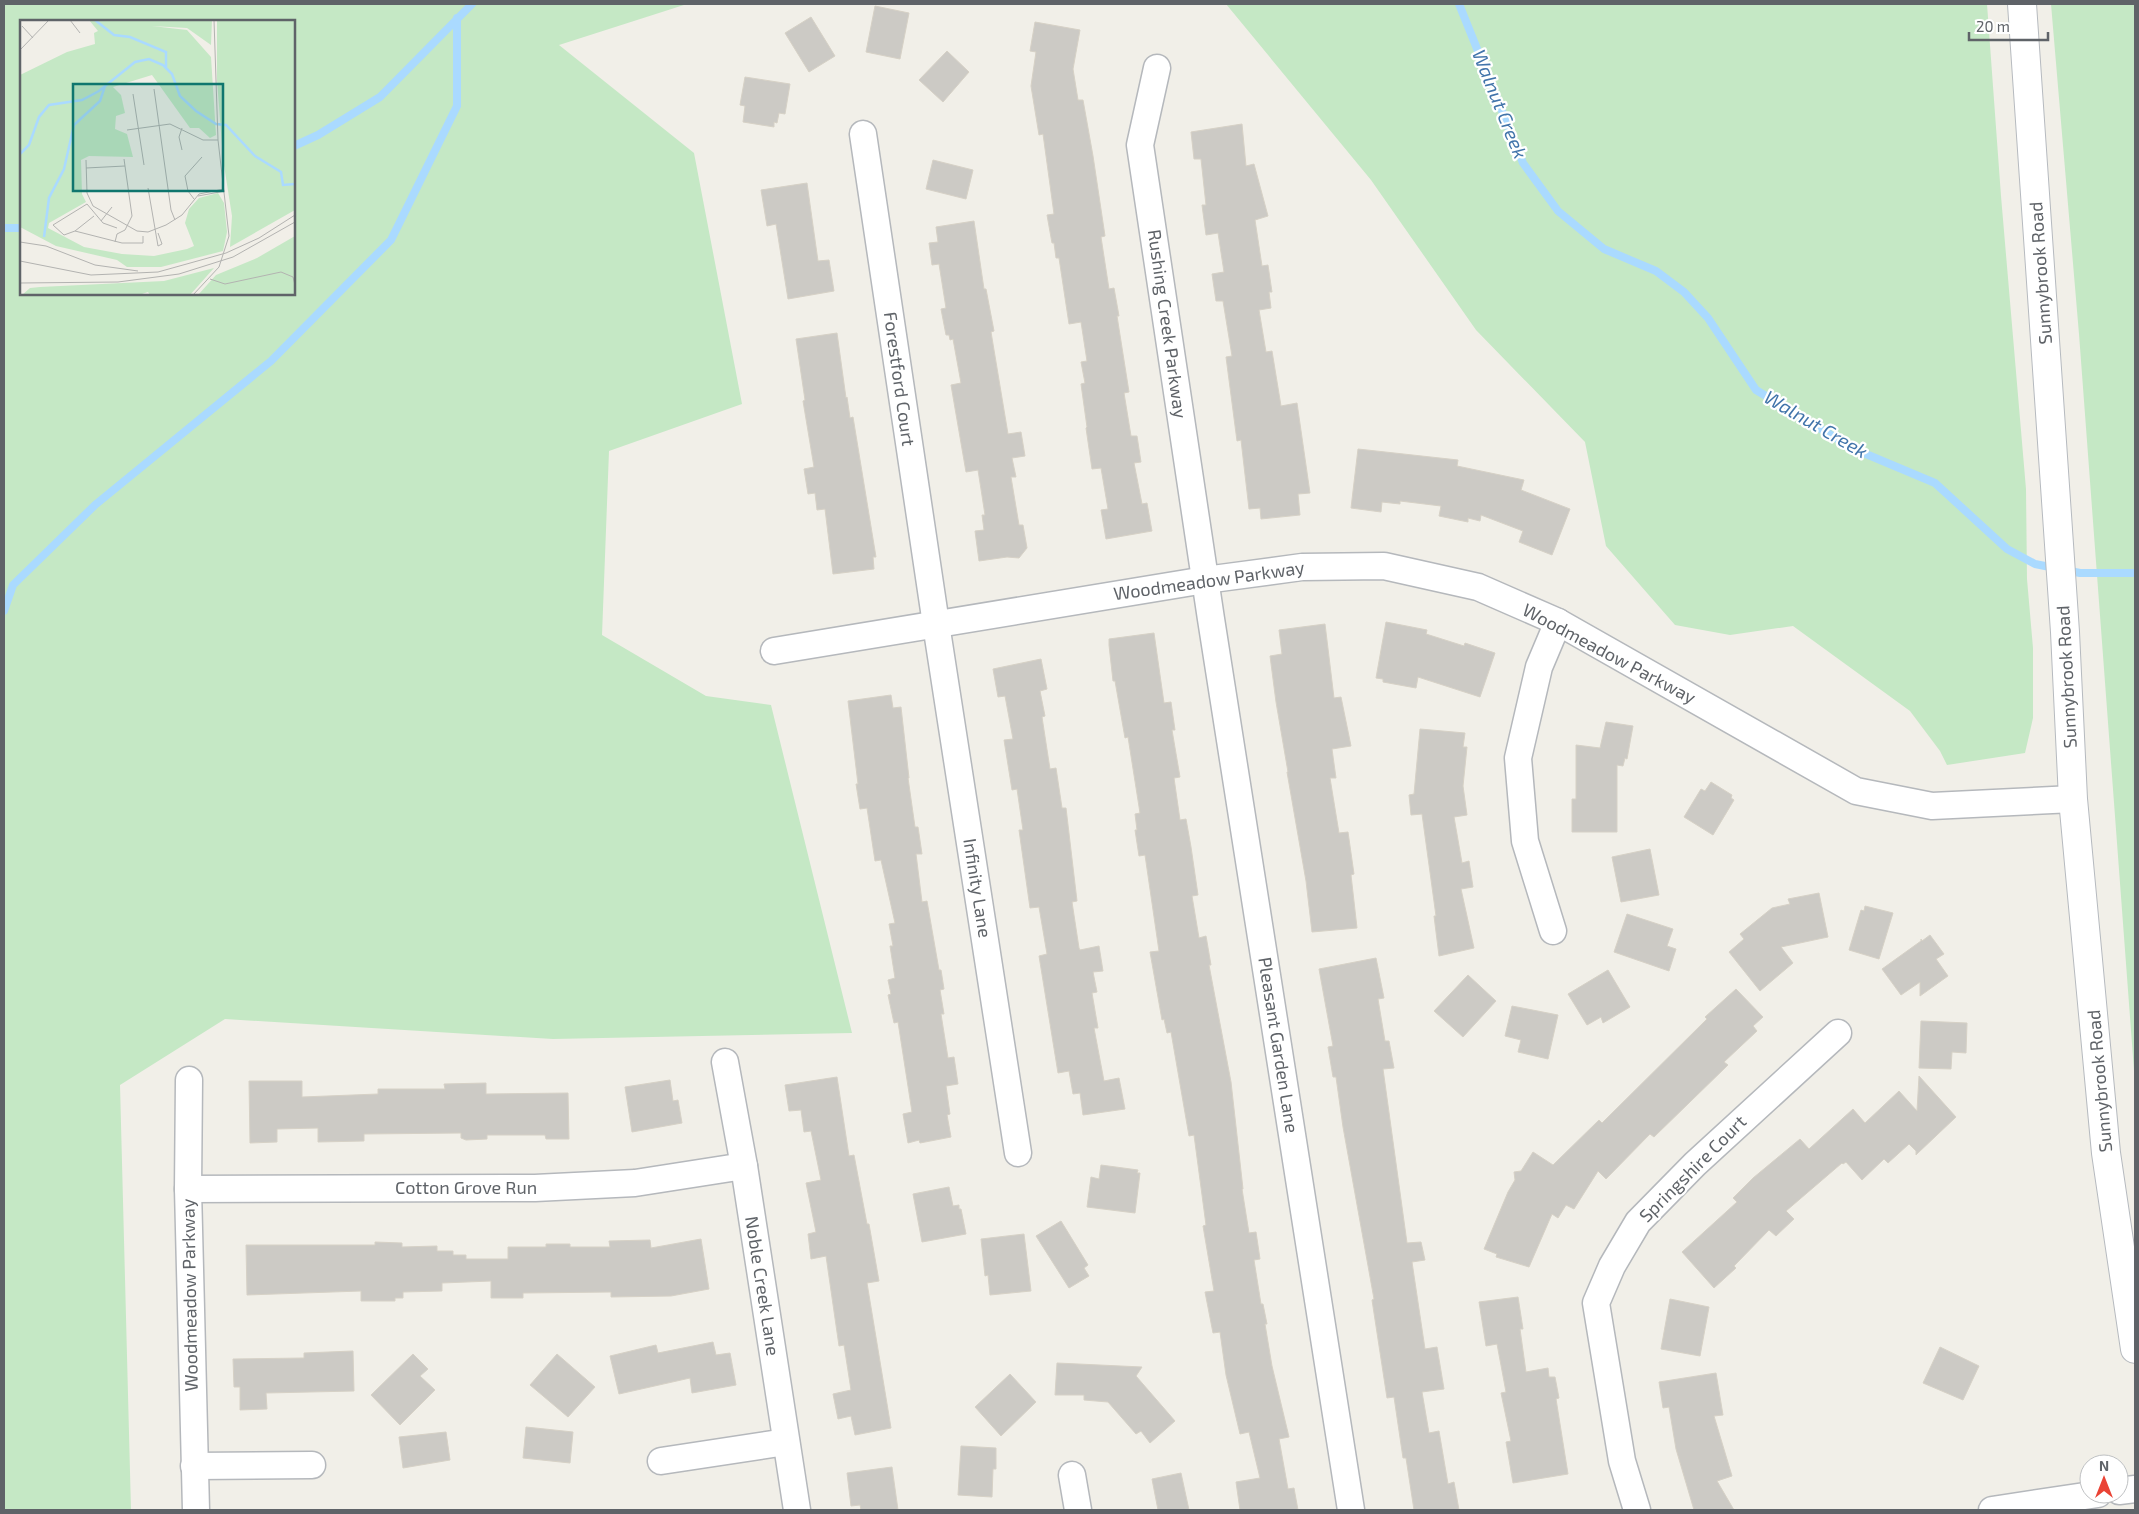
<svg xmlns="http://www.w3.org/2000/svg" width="2139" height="1514" font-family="'Exo 2',sans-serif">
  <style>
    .green { fill: #c5e8c5; fill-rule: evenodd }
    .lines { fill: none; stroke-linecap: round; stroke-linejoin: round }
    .stream { stroke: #aadaff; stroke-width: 8 }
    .building { fill: #cccac5; stroke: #d6d1c6 }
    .street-casing { stroke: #b5b8bc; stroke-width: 29 }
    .secondary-casing { stroke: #b6babf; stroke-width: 30 }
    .street { stroke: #fff; stroke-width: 26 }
    .secondary { stroke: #fff; stroke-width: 28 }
    .labels { text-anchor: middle; stroke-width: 4.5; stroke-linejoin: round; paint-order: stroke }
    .street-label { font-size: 18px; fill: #5f6368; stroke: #fff }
    .water-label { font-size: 19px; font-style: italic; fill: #4174aa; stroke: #fff }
    .inset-river { fill: none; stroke: #aadaff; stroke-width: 2.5 }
    .inset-road { fill: none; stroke: #b3b3b1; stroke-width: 1 }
    .view { fill: #0f766e; fill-opacity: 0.15; stroke: #0f766e; stroke-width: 2.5 }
    .inset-edge { fill: none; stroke: #5f6368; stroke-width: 2.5 }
  </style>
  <rect width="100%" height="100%" fill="#f1efe8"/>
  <g class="green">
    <path d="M4 4H687L559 45 694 153 742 404 609 451 602 635 706 696 771 705 852 1033 553 1039 225 1019 120 1085 131 1510H4ZM21 21H294V294H21Z"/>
    <path d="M1226 4H1987L2001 196 2026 489 2027 579 2033 648V718L2025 753 1947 765 1940 751 1910 711 1793 626 1730 635 1675 625 1606 546 1585 442 1476 330 1371 180Z"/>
    <path d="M2051 4H2135V1084L2079 334Z"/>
  </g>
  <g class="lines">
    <g class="stream">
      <path d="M1459 4 1523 163 1558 211 1604 249 1656 271 1684 292 1708 318 1756 390 1854 449 1935 483 2007 549 2035 564 2080 573H2135"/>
      <path d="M294 146 318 135 380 97 472 4"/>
      <path d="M4 228H21"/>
      <path d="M4 611 13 585 95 505 271 361 391 240 457 106V18"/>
    </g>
  </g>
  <g class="building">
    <path d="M875 6 909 13 900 59 866 52Z"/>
    <path d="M811 17 835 56 809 72 785 33Z"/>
    <path d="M1035 22 1080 30 1073 69 1078 100H1083L1093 156 1105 236 1101 237 1109 289 1114 288 1119 316H1117L1129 392 1124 393 1131 436H1137L1141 462 1134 463 1142 504 1147 503 1152 531 1106 539 1101 510 1108 509 1101 468 1092 469 1086 428 1087 427 1081 384 1085 383 1081 362 1087 361 1081 322 1069 324 1059 258H1056L1054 243H1052L1047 215 1054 214 1043 134 1039 135 1031 86 1036 52 1030 51Z"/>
    <path d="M947 51 969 72 943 102 919 80Z"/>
    <path d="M745 77 790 84 785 114 779 113 777 123 774 122V127L743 122 745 106 740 105Z"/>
    <path d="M1242 124 1246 166 1254 164 1268 216 1255 220 1262 266 1268 265 1272 292H1269L1271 308 1259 310 1266 352 1272 351 1281 406 1297 403 1310 493 1298 494 1300 515 1261 519 1260 508 1249 509 1241 440 1237 441 1226 357 1232 356 1223 301H1216L1212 274 1224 272 1218 233 1206 235 1202 205H1206L1201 159H1194L1191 132Z"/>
    <path d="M933 160 973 170 966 199 926 189Z"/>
    <path d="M807 183 818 261 829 260 834 291 788 299 776 224 767 226 761 190Z"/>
    <path d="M974 221 984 289H986L994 331 991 332 1008 434 1021 432 1025 456 1012 458 1016 477H1011L1019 525H1023L1027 548 1019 558 1007 557 979 561 975 531 984 530 982 515H985L978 470 966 472 951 385 961 383 953 339 950 340 949 335H946L941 309 946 308 939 264 932 265 929 243 938 242 936 227Z"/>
    <path d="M837 333 846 398 847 397 850 418 853 417 876 557H873L874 569 833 574 825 509 817 510 815 493 808 494 804 469 814 467 803 401 805 400 796 339Z"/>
    <path d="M1358 449 1458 460 1457 466 1524 480 1521 490 1570 509 1552 555 1519 542 1523 531 1481 515 1480 521 1468 518V522L1439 516 1441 506 1400 501V504L1382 502 1381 512 1351 508Z"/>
    <path d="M1386 622 1427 630 1426 634 1464 646 1465 643 1495 653 1480 697 1418 677 1416 688 1383 682V679L1376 678Z"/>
    <path d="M1325 624 1334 698 1341 697 1351 746 1332 749 1336 778H1330L1339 833 1348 832 1354 874 1351 875 1357 928 1312 932 1306 881 1287 772H1288L1276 702 1270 656 1282 654 1279 630Z"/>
    <path d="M1154 633 1164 703 1171 702 1175 730H1172L1180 777 1174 778 1180 820 1186 819 1191 847 1198 895 1192 896 1199 938 1206 936 1211 965H1209L1231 1082 1243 1189H1242L1249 1233 1256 1232 1260 1259 1254 1260 1261 1304H1263L1267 1324H1265L1272 1366 1289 1437 1279 1439 1288 1489 1294 1488 1298 1510H1240L1236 1482 1260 1478 1249 1432 1240 1434 1226 1375 1220 1332 1213 1333 1205 1292 1214 1291 1203 1226 1206 1225 1194 1135 1189 1136 1171 1032 1167 1033 1164 1019 1162 1020 1150 952 1159 951 1145 855 1139 856 1135 830H1137L1135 814 1140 813 1128 737 1125 738 1115 681H1113L1109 645V639Z"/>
    <path d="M1041 659 1047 689 1040 691 1045 716 1042 717 1050 769 1056 768 1062 808H1066L1077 901 1072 902 1079 948 1080 950 1099 946 1103 971 1093 972 1097 992 1092 993 1098 1028H1094L1104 1081 1119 1078 1125 1109 1083 1115 1080 1093 1073 1094 1069 1071 1058 1073 1039 956 1047 954 1039 907 1030 908 1019 830H1023L1017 789 1012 790 1004 740 1013 739 1005 696 998 697 993 669Z"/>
    <path d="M891 695 893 708 901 707 909 778H908L915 827H918L922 854H916L922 902 927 901 939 970H941L944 989 940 990 944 1014H941L948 1058 954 1057 958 1084 946 1086 950 1114 947 1115 951 1137 920 1143 919 1140 908 1143 903 1114 912 1112 898 1022 894 1023 888 995 891 994 888 980 895 978 890 946H893L889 924 895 923 881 860 875 861 867 808 860 809 856 784H858L848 701Z"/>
    <path d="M1606 722 1633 726 1627 759 1625 758 1623 766 1617 765V832H1572V799H1576V745L1600 748Z"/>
    <path d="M1420 729 1465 733 1463 747H1467L1463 786 1467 815 1454 817 1462 863 1469 861 1473 887 1461 889 1474 948 1439 956 1434 916H1436L1422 814 1411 815 1409 795 1414 794Z"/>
    <path d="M1711 782 1732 795 1731 798 1734 800 1713 835 1684 817 1701 789 1705 791Z"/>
    <path d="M1650 849 1659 895 1621 902 1612 857Z"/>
    <path d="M1819 893 1828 937 1781 947 1793 963 1760 991 1729 952 1744 939 1740 934 1772 908 1790 904 1788 899Z"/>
    <path d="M1865 906 1893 913 1879 959 1849 950 1861 910 1864 911Z"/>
    <path d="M1627 914 1673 929 1667 946 1676 949 1669 971 1614 952Z"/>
    <path d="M1930 935 1944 954 1936 959 1948 976 1920 996V982L1901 995 1882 969 1921 941V939L1922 941Z"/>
    <path d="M1376 958 1384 998 1378 999 1385 1041H1389L1394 1068 1383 1069 1407 1243 1421 1242 1425 1260 1412 1262 1425 1349 1437 1347 1444 1389 1422 1392 1429 1433 1439 1431 1448 1484 1454 1482 1459 1510H1414L1406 1458H1403L1394 1397 1387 1398 1372 1300 1374 1299 1343 1127 1336 1077H1333L1328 1047 1333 1046 1319 969Z"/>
    <path d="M1608 970 1630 1007 1603 1023 1601 1017 1587 1025 1568 994Z"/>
    <path d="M1468 975 1496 1001 1463 1037 1434 1011Z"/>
    <path d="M1736 989 1763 1017 1753 1026 1757 1031 1724 1062 1728 1065 1654 1137 1650 1134 1606 1179 1598 1171 1574 1209 1566 1205 1558 1218 1552 1214 1529 1267 1496 1257 1497 1254 1484 1249 1508 1192 1515 1180 1514 1172 1521 1171 1533 1152 1553 1165 1599 1120 1602 1123 1707 1019 1705 1017Z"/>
    <path d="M1512 1006 1558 1015 1548 1059 1518 1052 1521 1040 1505 1036Z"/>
    <path d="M1921 1021 1967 1023 1966 1053 1952 1052 1951 1069 1919 1068Z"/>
    <path d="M1919 1076 1956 1117 1918 1153 1916 1155V1151L1909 1144 1888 1163 1884 1159 1862 1180 1846 1162 1843 1164 1842 1163 1786 1211 1794 1219 1776 1236 1769 1230 1734 1266 1736 1268 1714 1288 1682 1252 1737 1202 1733 1198 1753 1178 1800 1139 1809 1149 1853 1109 1865 1123 1899 1091 1917 1111Z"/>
    <path d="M837 1077 849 1156 854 1155 867 1224H869L879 1281 867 1283 891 1428 855 1435 851 1416 838 1419 833 1394 851 1390 844 1345 839 1346 826 1256 811 1259 808 1234 816 1232 806 1183 821 1180 811 1131 804 1132 801 1110 789 1111 785 1085Z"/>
    <path d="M670 1080 673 1101 678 1100 682 1123 632 1132 625 1087Z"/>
    <path d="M249 1081H302V1097L378 1094V1089H445L444 1084 486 1083V1094L568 1093 569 1139H546L545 1135H487V1139L466 1140 461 1138V1133L364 1134V1141L318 1142V1128L277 1129V1142L250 1143Z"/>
    <path d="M1101 1165 1138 1170 1137 1173H1140L1135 1213 1087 1207 1091 1177 1099 1179Z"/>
    <path d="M949 1187 953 1206 959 1205V1209H961L966 1234 922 1242 913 1194Z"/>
    <path d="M1061 1221 1088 1265 1084 1268 1089 1276 1069 1288 1036 1236Z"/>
    <path d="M1024 1234 1031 1291 990 1295 988 1275 985 1276 981 1239Z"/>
    <path d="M701 1239 709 1289 671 1296 611 1297V1292L523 1293V1298H491V1281L442 1283V1291L403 1292V1298H395V1301H361V1291L247 1295 246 1245H375V1242L402 1243V1247L437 1246V1251H453V1255H466V1259H508V1247H546V1244H570V1247H610L609 1241 650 1240 651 1248Z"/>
    <path d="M1518 1297 1523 1329H1520L1526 1372 1548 1368 1549 1377H1555L1559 1398 1556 1399 1568 1474 1513 1483 1506 1442 1511 1441 1501 1393 1506 1392 1497 1344 1486 1346 1479 1302Z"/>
    <path d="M1670 1299 1709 1307 1700 1356 1661 1349Z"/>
    <path d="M713 1342 716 1355 730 1353 736 1385 692 1393 690 1378 619 1394 610 1356 656 1345 658 1353Z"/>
    <path d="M1940 1347 1979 1366 1963 1400 1923 1383Z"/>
    <path d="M353 1351 354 1391 266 1393 267 1409 240 1410V1387H234L233 1359 304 1358V1353Z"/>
    <path d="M413 1354 428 1369 420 1376 435 1390 400 1425 371 1395Z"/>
    <path d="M557 1354 595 1387 568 1417 530 1385Z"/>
    <path d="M1057 1363 1142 1367 1136 1376 1175 1421 1150 1443 1141 1431 1136 1434 1108 1402 1084 1400V1395H1055Z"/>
    <path d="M1716 1373 1723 1415 1714 1416 1732 1476 1717 1481 1734 1510H1694L1676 1449 1669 1407 1663 1408 1659 1382Z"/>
    <path d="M1010 1374 1036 1402 1001 1436 975 1407Z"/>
    <path d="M526 1427 573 1432 570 1463 523 1458Z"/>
    <path d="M446 1432 450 1460 403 1468 399 1437Z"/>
    <path d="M961 1446 996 1448V1469H993L992 1497 958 1495Z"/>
    <path d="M892 1467 898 1510H861L860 1505 851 1506 847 1473Z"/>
    <path d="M1181 1473 1189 1510H1158L1152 1479Z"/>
  </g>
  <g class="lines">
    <defs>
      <g id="street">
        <path d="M1157 68 1140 145 1211 619 1351 1510"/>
        <path d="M863 134 936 624 1018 1153"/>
        <path d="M774 651 1205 580 1302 567 1384 566 1478 587 1558 622 1856 791 1932 806 2073 799"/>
        <path d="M1553 931 1525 841 1518 758 1539 667 1558 622"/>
        <path d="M725 1062 744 1166 797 1510"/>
        <path d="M189 1080 188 1189 196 1510"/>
        <path d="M188 1189 535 1188 635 1183 744 1166"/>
        <path d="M661 1461 786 1442"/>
        <path d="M194 1466 312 1465"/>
        <path d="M1072 1475 1078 1510"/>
        <path d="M2119 1491 2135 1489"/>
        <path d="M1637 1510 1622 1461 1596 1303 1612 1266 1638 1222 1695 1164 1838 1033"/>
        <path d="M1992 1510 2098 1494"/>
      </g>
      <path id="secondary" d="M2022 4 2065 632 2073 799 2106 1153 2135 1349"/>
    </defs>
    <use href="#street" class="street-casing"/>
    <use href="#secondary" class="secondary-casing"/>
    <use href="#street" class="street"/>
    <use href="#secondary" class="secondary"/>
  </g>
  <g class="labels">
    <g class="street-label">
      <text transform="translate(2041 273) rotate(-94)" y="6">Sunnybrook Road</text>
      <text transform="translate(1167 324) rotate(82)" y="6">Rushing Creek Parkway</text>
      <text transform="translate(899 379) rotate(82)" y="6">Forestford Court</text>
      <text transform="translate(1209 581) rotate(-8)" y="6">Woodmeadow Parkway</text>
      <text transform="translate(1609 654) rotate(28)" y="6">Woodmeadow Parkway</text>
      <text transform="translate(2067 677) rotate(-93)" y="6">Sunnybrook Road</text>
      <text transform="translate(977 888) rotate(81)" y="6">Infinity Lane</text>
      <text transform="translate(1278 1045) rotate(81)" y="6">Pleasant Garden Lane</text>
      <text transform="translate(2100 1081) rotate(-95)" y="6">Sunnybrook Road</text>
      <text transform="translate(1693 1169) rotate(-45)" y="6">Springshire Court</text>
      <text x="466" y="1194">Cotton Grove Run</text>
      <text transform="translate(762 1286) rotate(81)" y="6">Noble Creek Lane</text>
      <text transform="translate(190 1295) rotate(-91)" y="6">Woodmeadow Parkway</text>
    </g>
    <g class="water-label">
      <text transform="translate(1500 104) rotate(68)" y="7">Walnut Creek</text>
      <text transform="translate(1816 424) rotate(30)" y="7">Walnut Creek</text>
    </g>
  </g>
  <g transform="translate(20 20)">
    <rect width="275" height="275" fill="#f1efe8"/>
    <path d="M69 0H192L191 25 167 8 132 6 167 10 191 37 196 115 190 118 179 108H170L132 55 93 67 101 75 105 93 96 96 95 109 107 114 113 137 69 136 61 140 62 174 66 182 29 203 28 208 64 227 102 234 134 236 167 229 174 226 165 203 169 189 179 178 198 173 204 183 207 212 203 231 141 247H107L97 240 36 226 0 207V55L47 32 75 24 74 13 78 11ZM197 0H275V190L210 227 212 196 203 139 197 60ZM275 216V275H178L196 255 237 238ZM194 248 170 275H130L128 272 119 275H2L10 268 20 267 144 261Z" fill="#c5e8c5"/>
    <path class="inset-river" d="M75 0 94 15 110 17 146 32V48M0 134 9 125 19 97 29 85 62 80 79 71 115 42 129 39 143 45 152 54 160 76 176 91 196 104 206 105 235 136 261 152 263 165 275 164M24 217 29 178 44 149 54 105 80 81 85 66"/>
    <path class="inset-road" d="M50 0 60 13M2 6 13 18M0 30 29 0M134 69 151 190 155 200M113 74 124 145M107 110 150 104 183 120H198M162 130 159 117 162 108M66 140 67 173 73 186 117 211 128 212 146 205 162 195 179 174 204 169M66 148 105 146M128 168 138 226 142 224 138 213M178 176 205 171M174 179 168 171 165 156 182 137M81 201 92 187M97 208 83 203 67 184 33 205 44 215 55 211 102 223H123V216M55 211 74 196M0 222 26 226 75 245 118 251M95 222 97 214 105 210 112 196 104 139M0 241 71 255 138 252 206 233 239 218 275 195M190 259 205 264 261 252 273 257 275 265M0 263 98 262 159 254 213 237 275 202M173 275 199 247 209 216 198 120 194 0"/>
    <path class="view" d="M53 64H203V171H53Z"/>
    <rect width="275" height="275" class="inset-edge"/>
  </g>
  <rect width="2139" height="1514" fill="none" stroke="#5f6368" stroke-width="10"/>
  <g transform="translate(2104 1479)"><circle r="24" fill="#ffffff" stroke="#bfc1c3"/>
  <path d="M0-4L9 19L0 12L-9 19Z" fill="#ea4335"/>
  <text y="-8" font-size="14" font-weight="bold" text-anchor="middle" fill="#5f6368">N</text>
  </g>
  <path d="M1969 32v8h79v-8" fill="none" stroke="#5f6368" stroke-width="2.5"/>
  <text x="1976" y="32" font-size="15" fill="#5f6368" stroke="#ffffff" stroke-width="4" paint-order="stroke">20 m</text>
</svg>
